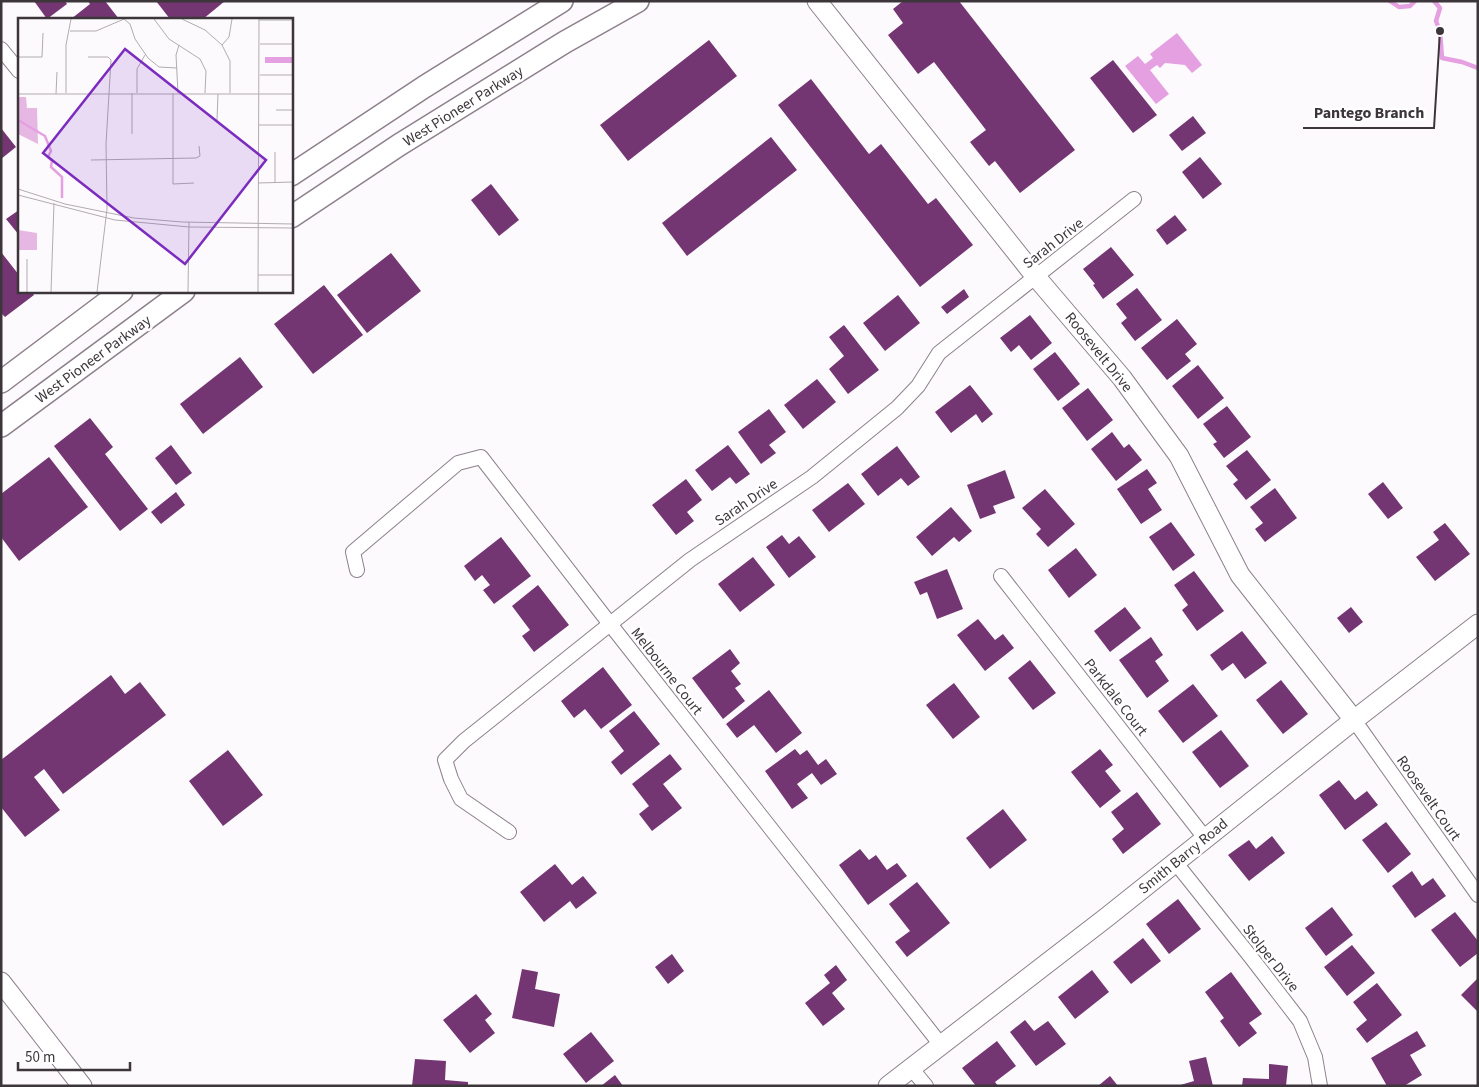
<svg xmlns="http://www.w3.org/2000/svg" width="1479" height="1087" font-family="'Source Sans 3',sans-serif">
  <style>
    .water { fill: #e5a0e2 }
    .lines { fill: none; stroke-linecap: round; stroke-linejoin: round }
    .stream { stroke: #e5a0e2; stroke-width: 4.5 }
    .building { fill: #733672 }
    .street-casing { stroke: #8d808c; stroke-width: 16 }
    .secondary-casing { stroke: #8d808c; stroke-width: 21 }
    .primary-casing { stroke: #8d808c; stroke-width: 24 }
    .street { stroke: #fff; stroke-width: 14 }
    .secondary { stroke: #fff; stroke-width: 19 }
    .primary { stroke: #fff; stroke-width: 21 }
    .labels { text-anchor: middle; stroke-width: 5; stroke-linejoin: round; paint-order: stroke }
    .street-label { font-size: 15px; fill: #3c363b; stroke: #fff }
    .inset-river { fill: none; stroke: #e5a0e2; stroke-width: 2.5 }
    .inset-road { fill: none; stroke: #b0acaf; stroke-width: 1 }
    .view { fill: #7b2cbf; fill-opacity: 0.15; stroke: #7b2cbf; stroke-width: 2.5 }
    .inset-edge { fill: none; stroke: #3c363b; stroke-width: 2.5 }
    .leader { fill: none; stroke: #3c363b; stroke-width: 2 }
    .callout-dot { fill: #3c363b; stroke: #fff; stroke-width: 2 }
    .callout-label { font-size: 16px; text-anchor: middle; font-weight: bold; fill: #3c363b; stroke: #fff; stroke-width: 5; stroke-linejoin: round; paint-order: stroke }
  </style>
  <rect width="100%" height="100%" fill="#fdfafd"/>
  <path class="water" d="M1177 33 1202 65 1192 73 1185 65 1165 63 1160 68 1157 65 1150 70 1169 94 1156 104 1125 66 1138 56 1145 64 1153 58 1150 54Z"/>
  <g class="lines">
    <g class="stream">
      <path d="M1390 1 1399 7 1410 6 1415 1"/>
      <path d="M1434 1 1440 8 1436 21 1440 31 1442 58 1462 62 1478 68"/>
    </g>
  </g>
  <g class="building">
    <path d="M34 1H65L67 4 47 19Z"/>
    <path d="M88 1H105L119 19H71L90 4Z"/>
    <path d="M156 1H225L203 19H170Z"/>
    <path d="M903 1H959L1075 150 1020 193 995 161 989 166 970 142 986 130 934 62 918 74 888 35 903 23 893 9Z"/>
    <path d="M709 40 737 76 628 161 600 125Z"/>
    <path d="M1113 60 1157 115 1133 133 1090 78Z"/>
    <path d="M811 79 869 154 881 144 928 204 936 198 973 245 920 287 778 105Z"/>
    <path d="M1193 116 1206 133 1182 151 1169 135Z"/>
    <path d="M1 128 16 147 1 159Z"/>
    <path d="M771 137 797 170 687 256 662 223Z"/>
    <path d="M1200 157 1222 184 1203 199 1182 172Z"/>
    <path d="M491 184 519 220 499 236 471 200Z"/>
    <path d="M19 210V235L6 219Z"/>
    <path d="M1175 215 1187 230 1167 245 1156 230Z"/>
    <path d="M1111 247 1134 275 1103 299 1093 285 1095 284 1083 269Z"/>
    <path d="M1 252 19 275V291H31L34 295 5 317 1 313Z"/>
    <path d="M391 253 421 291 367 333 337 295Z"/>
    <path d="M324 285 363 335 313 374 274 324Z"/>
    <path d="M1137 288 1162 320 1135 341 1121 323 1127 318 1116 304Z"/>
    <path d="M964 289 969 297 947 314 941 307Z"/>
    <path d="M898 295 920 323 885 351 863 323Z"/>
    <path d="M1030 315 1052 343 1031 360 1019 345 1011 352 1000 338Z"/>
    <path d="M1177 319 1197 344 1185 354 1191 361 1167 380 1141 348Z"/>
    <path d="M844 325 879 370 848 394 829 369 844 356 829 337Z"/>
    <path d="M1055 352 1080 384 1058 401 1033 369Z"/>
    <path d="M240 357 263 387 203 434 180 404Z"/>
    <path d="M1198 365 1224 398 1198 419 1172 386Z"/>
    <path d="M817 379 836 402 803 429 784 405Z"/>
    <path d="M970 385 993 414 982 423 976 414 951 433 935 412Z"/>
    <path d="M1088 388 1113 420 1087 441 1062 408Z"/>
    <path d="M1227 406 1251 437 1224 458 1213 444 1217 442 1203 424Z"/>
    <path d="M769 409 786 432 769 445 776 453 761 464 738 432Z"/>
    <path d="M90 418 113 447 105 454 148 509 120 531 54 446Z"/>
    <path d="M1112 432 1124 448 1129 444 1142 460 1116 481 1091 449Z"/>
    <path d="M171 445 192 473 176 485 155 458Z"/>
    <path d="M728 445 750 474 736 484 730 477 712 491 695 470Z"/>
    <path d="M897 446 920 477 908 486 901 478 878 496 861 474Z"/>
    <path d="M1247 450 1271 480 1246 500 1233 484 1238 480 1226 466Z"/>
    <path d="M49 457 88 507 19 561 1 537V494Z"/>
    <path d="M1147 469 1157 483 1148 489 1162 510 1141 524 1117 489Z"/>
    <path d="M1005 470 1015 498 993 506 996 513 980 519 967 485Z"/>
    <path d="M686 479 702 500 687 512 694 521 676 535 652 505Z"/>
    <path d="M1383 482 1403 508 1388 519 1368 494Z"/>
    <path d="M848 483 865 504 829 532 812 510Z"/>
    <path d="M1275 488 1297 518 1265 542 1255 529 1263 523 1250 507Z"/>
    <path d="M1045 489 1075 524 1048 547 1036 534 1041 529 1022 508Z"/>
    <path d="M176 492 185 505 161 524 151 512Z"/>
    <path d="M951 507 972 531 959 542 954 537 932 556 916 537Z"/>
    <path d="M1171 522 1195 555 1173 571 1149 537Z"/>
    <path d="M1445 523 1470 554 1435 581 1416 557 1439 540 1433 532Z"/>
    <path d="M782 535 789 544 799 536 816 557 789 578 766 547Z"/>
    <path d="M501 537 531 576 494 604 483 590 490 585 482 575 475 581 464 566Z"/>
    <path d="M1076 548 1097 575 1069 598 1048 570Z"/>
    <path d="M753 557 775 585 740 612 718 584Z"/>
    <path d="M947 569 963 609 937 619 927 592 920 595 914 582Z"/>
    <path d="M1194 571 1224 611 1197 631 1182 610 1188 605 1174 585Z"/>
    <path d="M538 585 569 625 534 652 522 636 530 630 512 606Z"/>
    <path d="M1125 607 1141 628 1110 652 1094 631Z"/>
    <path d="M1351 607 1363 622 1349 633 1337 618Z"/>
    <path d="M978 619 995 640 1003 634 1014 648 985 671 957 635Z"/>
    <path d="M1242 631 1267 663 1245 679 1233 663 1222 671 1210 655Z"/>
    <path d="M1151 637 1163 655 1155 661 1169 681 1147 698 1119 660Z"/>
    <path d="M730 649 740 663 731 671 741 684 735 688 745 701 723 719 692 678Z"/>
    <path d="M1030 660 1056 693 1033 710 1008 678Z"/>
    <path d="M603 667 632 705 601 729 585 709 574 718 561 701Z"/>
    <path d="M111 675 125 694 140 682 166 715 63 794 44 769 34 777 60 810 25 837 1 807V760Z"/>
    <path d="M1281 680 1308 714 1283 734 1256 700Z"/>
    <path d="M954 683 980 717 953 739 926 705Z"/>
    <path d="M1193 684 1218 716 1183 743 1158 711Z"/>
    <path d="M769 690 802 733 776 753 754 725 737 738 726 724Z"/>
    <path d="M634 711 660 744 621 775 611 762 624 751 609 731Z"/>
    <path d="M1221 730 1249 766 1220 788 1192 752Z"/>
    <path d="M795 749 800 755 807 750 818 765 826 759 837 774 821 785 812 773 797 784 808 798 792 809 765 771Z"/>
    <path d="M1100 749 1113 765 1105 771 1121 791 1100 808 1071 772Z"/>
    <path d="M228 750 263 795 223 826 189 781Z"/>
    <path d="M670 754 682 769 663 784 682 808 652 831 639 814 649 806 632 784Z"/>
    <path d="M1339 780 1355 800 1367 791 1378 805 1345 830 1319 795Z"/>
    <path d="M1137 792 1161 824 1123 854 1112 839 1124 829 1111 812Z"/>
    <path d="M1003 809 1027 840 990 869 966 838Z"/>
    <path d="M1386 822 1411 854 1388 873 1362 840Z"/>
    <path d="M1272 836 1285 853 1249 881 1228 855 1249 840 1256 849Z"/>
    <path d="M860 849 869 860 876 855 887 870 897 863 907 876 868 905 839 865Z"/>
    <path d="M555 864 572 885 583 876 597 893 576 909 570 901 544 922 520 892Z"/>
    <path d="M1412 871 1422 886 1433 878 1446 896 1415 918 1392 886Z"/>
    <path d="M917 882 950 923 907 957 895 942 910 931 889 904Z"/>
    <path d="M1178 899 1201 929 1169 954 1146 924Z"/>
    <path d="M1332 907 1353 935 1326 956 1305 928Z"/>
    <path d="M1455 912 1478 941V953L1460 967 1431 930Z"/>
    <path d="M1143 938 1161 961 1131 984 1113 962Z"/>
    <path d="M1352 945 1375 973 1347 996 1324 967Z"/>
    <path d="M672 954 684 971 668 984 655 967Z"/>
    <path d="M836 965 847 980 832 993 845 1009 823 1026 805 1003 830 983 824 975Z"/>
    <path d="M522 969 538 972 535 989 560 994 554 1027 512 1018Z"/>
    <path d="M1092 970 1109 992 1075 1019 1058 997Z"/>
    <path d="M1231 972 1262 1014 1249 1023 1257 1033 1239 1047 1220 1021 1224 1018 1205 992Z"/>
    <path d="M1478 978V1012L1461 995Z"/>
    <path d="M1377 983 1402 1015 1367 1043 1356 1029 1367 1020 1353 1002Z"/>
    <path d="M476 994 492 1014 485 1020 495 1033 470 1053 443 1020Z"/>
    <path d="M1025 1020 1034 1031 1048 1021 1066 1044 1036 1066 1010 1032Z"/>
    <path d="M1417 1031 1426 1046 1410 1055 1422 1075 1404 1086H1387L1371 1058Z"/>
    <path d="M591 1032 614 1061 586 1083 563 1054Z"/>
    <path d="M997 1041 1016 1066 995 1082 998 1086H976L962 1068Z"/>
    <path d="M1206 1057 1213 1086H1177L1194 1081 1189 1061Z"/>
    <path d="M415 1059 446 1061 445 1080 468 1082V1086H412Z"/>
    <path d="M1269 1064 1288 1066 1286 1086H1242L1243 1078 1269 1079Z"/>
    <path d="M615 1075 623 1086H601Z"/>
    <path d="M1110 1076 1118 1086H1098Z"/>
  </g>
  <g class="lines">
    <defs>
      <g id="street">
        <path d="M1 49 19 71"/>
        <path d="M357 570 353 552 458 463 481 457 610 624 941 1045"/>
        <path d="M1001 576 1205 838"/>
        <path d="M1354 720 1478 895"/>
        <path d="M509 832 461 799 451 779 445 760 464 741 690 560 812 477 897 408 918 386 939 353 1134 199"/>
        <path d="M1175 862 1250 956 1300 1021 1315 1057 1320 1086"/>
        <path d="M911 1068 926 1086"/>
      </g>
      <g id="secondary">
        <path d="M817 1 1036 277 1122 378 1179 456 1240 575 1354 720"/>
        <path d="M1 982 82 1086"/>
        <path d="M888 1086 1107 917 1354 720 1478 624"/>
      </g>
      <g id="primary">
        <path d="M291 175 424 87 562 1"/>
        <path d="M291 217 399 145 565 42 638 1"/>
        <path d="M1 382 122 291"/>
        <path d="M1 426 184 291"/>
      </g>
    </defs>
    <use href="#street" class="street-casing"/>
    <use href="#secondary" class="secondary-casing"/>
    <use href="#primary" class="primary-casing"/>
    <use href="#street" class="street"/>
    <use href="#secondary" class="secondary"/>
    <use href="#primary" class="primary"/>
  </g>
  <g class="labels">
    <g class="street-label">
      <text transform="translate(463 106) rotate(-32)" y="5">West Pioneer Parkway</text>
      <text transform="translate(1053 243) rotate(-38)" y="5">Sarah Drive</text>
      <text transform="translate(1099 352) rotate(51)" y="5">Roosevelt Drive</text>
      <text transform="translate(93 359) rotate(-36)" y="5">West Pioneer Parkway</text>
      <text transform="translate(746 502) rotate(-34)" y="5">Sarah Drive</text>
      <text transform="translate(667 671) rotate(52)" y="5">Melbourne Court</text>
      <text transform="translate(1116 697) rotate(52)" y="5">Parkdale Court</text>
      <text transform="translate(1429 798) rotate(55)" y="5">Roosevelt Court</text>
      <text transform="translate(1183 856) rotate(-39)" y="5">Smith Barry Road</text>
      <text transform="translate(1271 958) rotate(52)" y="5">Stolper Drive</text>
    </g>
  </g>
  <g transform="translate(18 18)">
    <rect width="275" height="275" fill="#fdfafd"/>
    <path d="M0 79H8L9 90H19L20 126 0 116ZM0 212 19 215V232H0Z" fill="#e7b7e4"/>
    <path d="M247 39H275V45H247Z" fill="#e5a0e2"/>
    <path class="inset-river" d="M0 102 27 118 33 133 30 139 34 143 33 149 44 159V180"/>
    <path class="inset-road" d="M136 1 151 21 182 41 188 53 187 75M164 1 187 12 204 27 212 43V75M241 2H275M0 11V50M52 13H78L106 1 112 6 117 21 130 40 141 49 159 50M242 26H275M204 27 211 19 214 1M0 39H24L25 15M70 39H90L93 42 88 126 89 191 79 274M242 57H275M48 75V27L53 1M114 75V116M119 75V51L127 37M155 75V166L176 165M160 75 158 37 161 27M0 76H275M38 76 39 54M258 92H275M199 102 200 76M241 107H275M257 134V165M73 142 178 140 182 138 181 128M240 165 275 164M0 171 47 186 116 200 164 204 275 206M0 177 97 202 171 209 275 210M9 241V274M240 257H275M33 274 36 185M170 274 171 204M240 274 241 1"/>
    <path class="view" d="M107 31 248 142 167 246 25 135Z"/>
    <rect width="275" height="275" class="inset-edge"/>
  </g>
  <path class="leader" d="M1440 31L1434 128H1303"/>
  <circle class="callout-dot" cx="1440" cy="31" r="5"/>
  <g class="callout-label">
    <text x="1369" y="118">Pantego Branch</text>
  </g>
  <rect width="1479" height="1087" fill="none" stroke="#3c363b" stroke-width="5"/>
  <path d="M18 1062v8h112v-8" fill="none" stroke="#3c363b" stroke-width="2.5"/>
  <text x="25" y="1062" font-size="15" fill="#3c363b" stroke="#ffffff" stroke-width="4" paint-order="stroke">50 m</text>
</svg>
